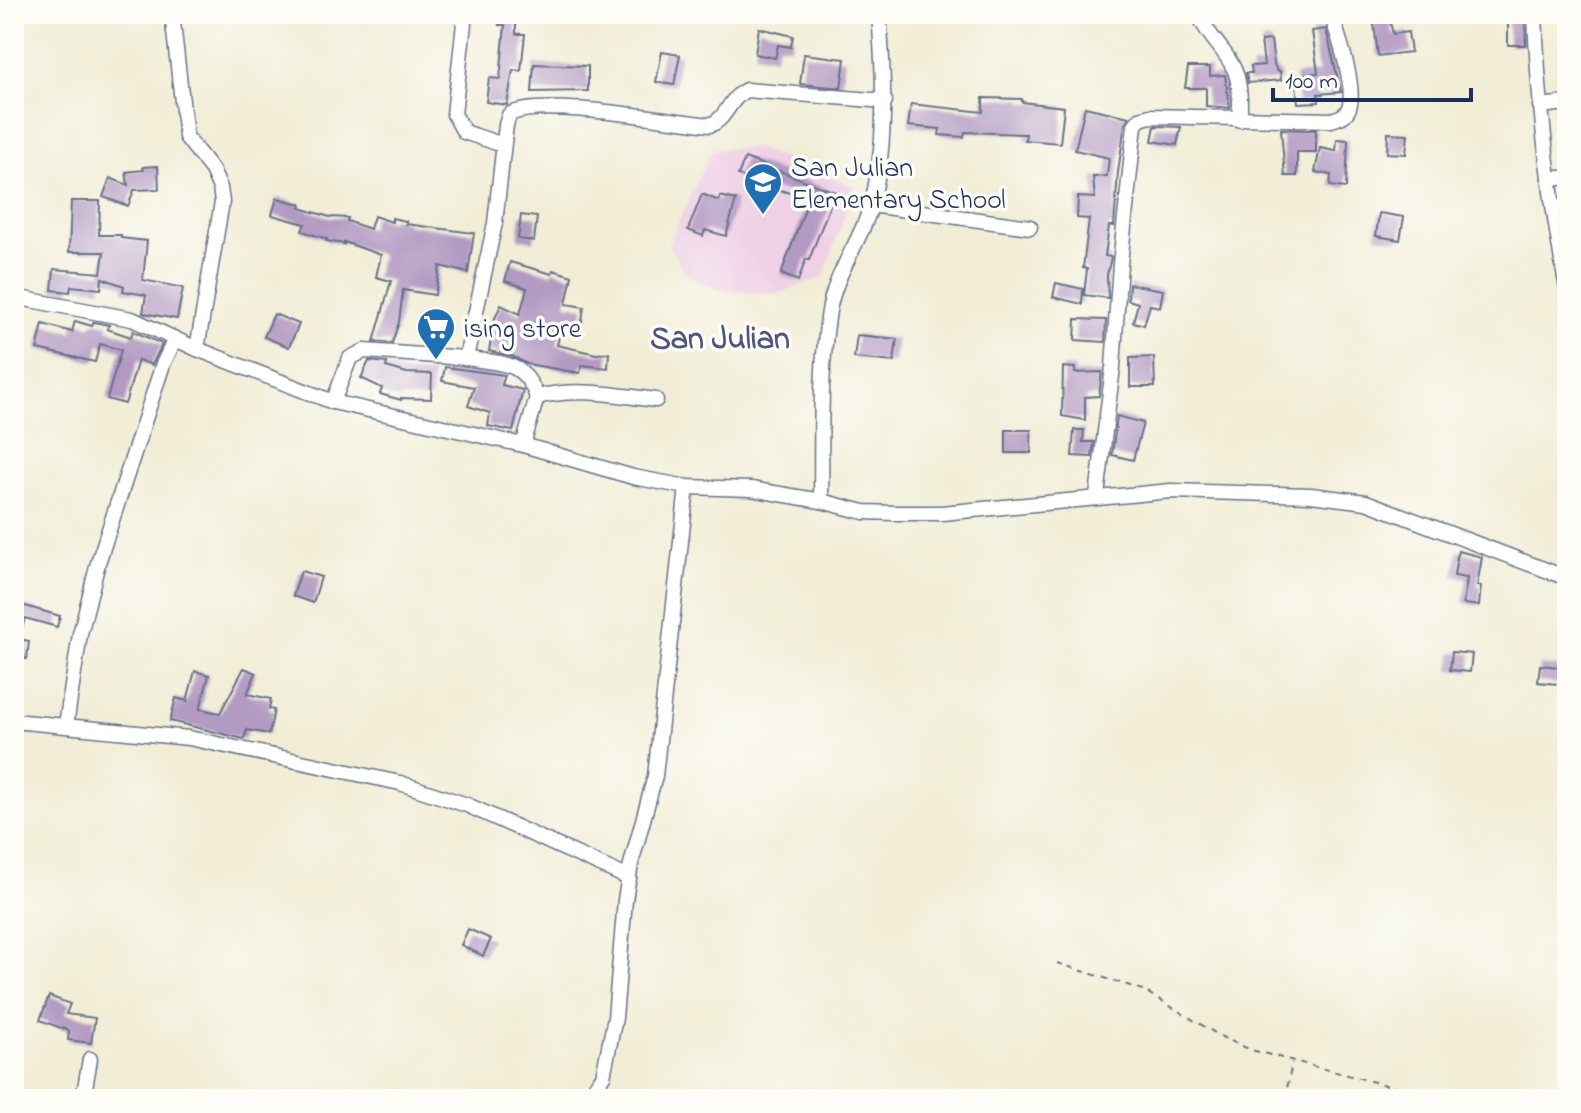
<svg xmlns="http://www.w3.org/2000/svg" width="1581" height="1113" font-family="'Indie Flower',sans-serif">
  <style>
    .built { fill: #efd0e6 }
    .building { fill: #b39ac3 }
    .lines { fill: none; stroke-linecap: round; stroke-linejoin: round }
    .minor-casing { stroke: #667288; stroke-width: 17 }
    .path { stroke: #667288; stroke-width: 2; stroke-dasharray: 6 6; stroke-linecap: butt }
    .minor { stroke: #fff; stroke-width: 14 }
    .labels { text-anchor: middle; stroke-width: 7; stroke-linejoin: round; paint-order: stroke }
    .poi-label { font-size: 28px; fill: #1b2f5e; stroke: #fdfcf7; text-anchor: start }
    .quarter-label { font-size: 32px; font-weight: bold; fill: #505481; stroke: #fdfcf7 }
  </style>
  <rect width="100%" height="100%" fill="#fdfcf7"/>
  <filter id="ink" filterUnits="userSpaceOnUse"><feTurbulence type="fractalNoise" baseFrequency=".0125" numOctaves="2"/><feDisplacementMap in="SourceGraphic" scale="16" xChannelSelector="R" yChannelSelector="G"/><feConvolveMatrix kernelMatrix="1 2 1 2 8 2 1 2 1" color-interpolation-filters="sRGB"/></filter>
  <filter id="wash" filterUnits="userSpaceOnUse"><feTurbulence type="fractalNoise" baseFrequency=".006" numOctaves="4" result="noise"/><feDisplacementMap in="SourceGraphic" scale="32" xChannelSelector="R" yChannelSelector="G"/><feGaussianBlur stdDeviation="1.8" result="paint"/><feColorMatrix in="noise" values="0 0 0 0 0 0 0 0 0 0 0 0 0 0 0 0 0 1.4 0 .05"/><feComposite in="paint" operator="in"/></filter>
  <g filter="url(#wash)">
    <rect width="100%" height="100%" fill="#f1edd6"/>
    <path class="built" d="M756 148 855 187 823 277 776 294 717 290 686 274 668 245 712 149Z"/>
    <g id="blocks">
      <g class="building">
        <path d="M499 14H516V34H525L521 71 513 70 507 105 486 102 489 78 500 79 505 25H499Z"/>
        <path d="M1388 14 1393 34 1408 32 1411 52 1378 56 1373 16Z"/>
        <path d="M1508 14H1525L1526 45H1508Z"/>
        <path d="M759 28 793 36 791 47 778 45 775 58 755 54Z"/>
        <path d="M1326 29 1341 92 1318 94 1319 102 1298 103 1295 75 1318 73 1312 31Z"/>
        <path d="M1271 40 1274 64 1277 71H1280L1281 80 1248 83 1246 73H1252L1251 66 1264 65 1261 41Z"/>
        <path d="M662 52 680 55 674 85 656 82Z"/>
        <path d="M804 54 845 59 841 88 800 84Z"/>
        <path d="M534 64 588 66V91L532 92Z"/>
        <path d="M1188 67H1210V76L1225 75 1230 108 1206 106V88H1185Z"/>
        <path d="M983 98 1022 99V102L1064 107 1060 143 1025 140 1026 134 965 132 964 137 939 135 940 129 908 126 911 104 983 112Z"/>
        <path d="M1085 107 1129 117 1125 124 1118 172 1114 226H1109L1105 256 1111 257 1107 275 1108 298 1084 295 1087 269 1083 268 1089 219 1077 218 1078 197 1095 198 1093 177 1107 176 1109 158 1075 150Z"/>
        <path d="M1155 126 1181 127 1177 145 1152 141Z"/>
        <path d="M1281 129 1316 130V152H1297V176H1285Z"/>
        <path d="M1388 133 1408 134 1406 154 1387 153Z"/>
        <path d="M1337 139 1348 140 1346 188 1330 186 1331 175 1315 172 1320 148 1336 151Z"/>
        <path d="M745 158 835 192 809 260 806 259 798 281 781 274 809 198 772 188 738 175Z"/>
        <path d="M158 166 159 189 134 190 128 206 103 197 110 178 128 185 126 172 144 170 143 167Z"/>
        <path d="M702 194 719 201 720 196 736 200 726 236 705 230 703 236 688 230Z"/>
        <path d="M277 198 301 204 300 208 330 217 348 218 347 221 370 229 374 216 392 222V218L406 221V224L474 233 468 273 440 266 435 295 403 290 399 322 392 343 374 342 391 281 376 277 381 255 344 242V244L326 241 327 239 302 231 305 224 272 215Z"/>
        <path d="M71 201H100L99 235H121V238L147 241 143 280 183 288 177 319 143 313 146 295 123 291 124 286 102 278 101 289 71 286 70 292 52 290 54 269 101 273 104 252H69Z"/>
        <path d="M1379 213 1404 217 1400 240 1376 236Z"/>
        <path d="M521 215 537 217 534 241 518 239Z"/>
        <path d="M510 262 552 274 553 270 572 276 566 304 584 307 581 328 562 325 557 345 596 354 609 353 608 368 582 365 580 373 527 364 512 356 489 351 495 318 501 305 520 314 527 288 505 281Z"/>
        <path d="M1056 283 1083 289 1082 304 1053 297Z"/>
        <path d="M1129 284 1163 290 1160 307 1150 305 1144 325 1133 322 1138 303 1128 300Z"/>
        <path d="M274 314 299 324 289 347 264 337Z"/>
        <path d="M1076 319 1106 320 1105 342 1075 340Z"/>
        <path d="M75 321 92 326 94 322 109 325 107 329 131 337 133 331 162 344 152 365 138 360 125 404 107 399 121 350 100 344 95 362 37 349 43 324 72 332Z"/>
        <path d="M857 335 897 339 894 362 854 358Z"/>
        <path d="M1154 357 1155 387H1130V358Z"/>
        <path d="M369 361 387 363 386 367 407 373 432 374 431 399 401 398V400L380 394 382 388 361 378Z"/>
        <path d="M445 367 505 375 502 385 523 390 513 431 488 426 490 413 468 406 474 387 442 381Z"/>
        <path d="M1063 367 1075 368V373L1102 372 1099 396 1085 397V420L1062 416Z"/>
        <path d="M1117 416 1143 423 1133 460 1112 455Z"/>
        <rect x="1006" y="430" width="25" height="23"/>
        <path d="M1074 430H1084L1083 442H1094L1092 457 1072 456Z"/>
        <path d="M1458 551 1482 557 1477 586H1481L1479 606 1463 604 1467 578 1454 576Z"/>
        <path d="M301 571 321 577 313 603 293 596Z"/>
        <path d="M18 604 60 616 57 627 25 618 19 639 29 641 27 659 14 657V618Z"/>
        <path d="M1452 652 1472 654 1470 672 1450 670Z"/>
        <path d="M1540 665 1567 668V685L1538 682Z"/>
        <path d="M244 668 256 673 247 694 271 699 269 709 274 710 269 734 247 730 244 739 170 721 176 698 187 701 195 671 209 675 200 709 220 713Z"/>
        <path d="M468 929 491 939 483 956 461 945Z"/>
        <path d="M49 996 70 1004 66 1014 95 1018 91 1043 68 1040 69 1031 40 1020Z"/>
      </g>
    </g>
  </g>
  <g filter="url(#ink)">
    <use href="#blocks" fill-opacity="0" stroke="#667288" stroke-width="2"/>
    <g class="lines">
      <defs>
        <g id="minor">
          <path d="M172 14 186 137 212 170 220 188 222 202 197 349"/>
          <path d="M465 14 454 114 464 132 503 145"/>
          <path d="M1199 14C1206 35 1225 49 1234 69 1241 84 1240 103 1240 120"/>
          <path d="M1535 14C1538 107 1550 198 1567 289"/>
          <path d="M1540 106 1567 103"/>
          <path d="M1549 178H1567"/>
          <path d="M871 205 1030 227"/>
          <path d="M14 297 132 319 197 349 333 402 523 445 633 477 687 487 751 489 821 501 864 512 894 513H942L1171 491 1311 495 1366 502 1567 578"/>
          <path d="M466 358C502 365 522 358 537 397L523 445"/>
          <path d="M537 397C577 387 615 395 656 400"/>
          <path d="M333 402 350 358 364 351 466 358 495 223 506 125 509 115C538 97 671 121 710 125 727 119 729 98 746 90L885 101"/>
          <path d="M1097 496 1113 367 1120 264 1135 125 1140 119 1150 116 1331 120C1338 118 1344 117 1348 110 1358 91 1338 35 1331 14"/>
          <path d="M821 501C822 438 819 373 829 311 835 274 859 244 870 209 888 146 884 79 879 14"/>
          <path d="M1564 577 1567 555"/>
          <path d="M14 721 189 738 400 783 467 805 629 878"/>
          <path d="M66 725 80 634 98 563 163 364 175 339"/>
          <path d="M83 1099 90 1059"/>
          <path d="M582 1099 593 1090 603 1076 615 1018 625 900 631 864 655 776 687 487"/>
        </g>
      </defs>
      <use href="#minor" class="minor-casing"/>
      <g class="path">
        <path d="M1057 963 1143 990 1222 1037 1251 1050 1440 1099"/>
        <path d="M1285 1099 1292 1063"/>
      </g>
      <use href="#minor" class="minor"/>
    </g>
  </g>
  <defs>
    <symbol id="school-pin" viewBox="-11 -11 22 30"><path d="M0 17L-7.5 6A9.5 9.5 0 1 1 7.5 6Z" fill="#1f6fb2" stroke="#fdfcf7"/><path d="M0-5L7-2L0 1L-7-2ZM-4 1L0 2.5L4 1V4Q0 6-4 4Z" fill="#fff"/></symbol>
    <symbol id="supermarket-pin" viewBox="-11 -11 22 30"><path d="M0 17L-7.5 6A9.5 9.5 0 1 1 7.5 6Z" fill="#1f6fb2" stroke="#fdfcf7"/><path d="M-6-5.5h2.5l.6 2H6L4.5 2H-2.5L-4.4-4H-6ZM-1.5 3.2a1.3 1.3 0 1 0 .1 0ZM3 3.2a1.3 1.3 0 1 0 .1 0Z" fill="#fff"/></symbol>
  </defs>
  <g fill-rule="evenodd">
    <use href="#school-pin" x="741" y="160" width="44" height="60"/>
    <use href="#supermarket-pin" x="414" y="305" width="44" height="60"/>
  </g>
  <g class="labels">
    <g class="poi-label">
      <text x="791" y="176">San Julian<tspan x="791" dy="32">Elementary School</tspan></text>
      <text x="464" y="337">ising store</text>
    </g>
    <g class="quarter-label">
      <text x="720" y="348">San Julian</text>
    </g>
  </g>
  <rect width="1581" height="1113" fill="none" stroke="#fdfcf7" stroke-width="48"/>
  <path d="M1273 88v12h198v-12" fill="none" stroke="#1b2f5e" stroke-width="4"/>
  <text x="1285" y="88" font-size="24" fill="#1b2f5e" stroke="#fdfcf7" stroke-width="6" paint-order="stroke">100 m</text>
</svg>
